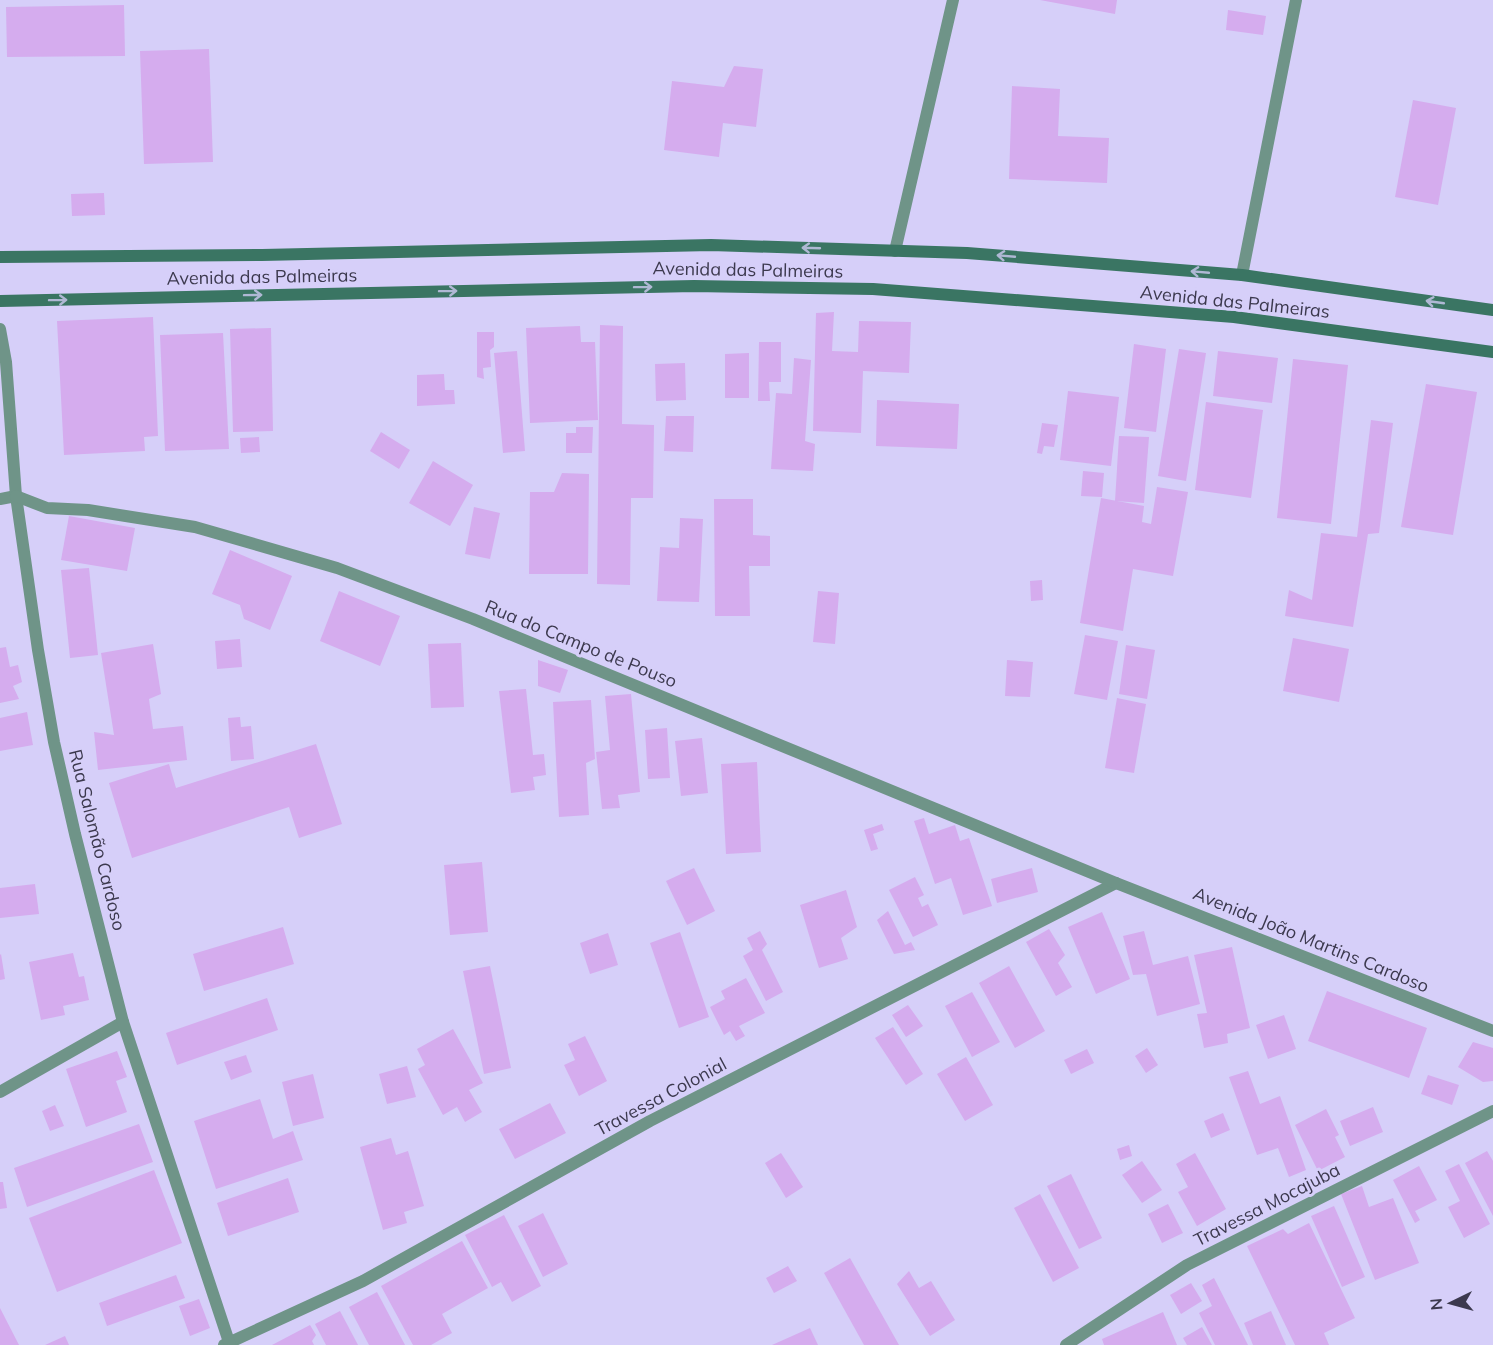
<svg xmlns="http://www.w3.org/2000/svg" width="1493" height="1345" font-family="Mulish,sans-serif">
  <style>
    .building { fill: #d5acee }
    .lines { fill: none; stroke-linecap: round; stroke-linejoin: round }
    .minor { stroke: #6f9488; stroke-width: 12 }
    .tertiary { stroke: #6f9488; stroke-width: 12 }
    .secondary { stroke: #3a7563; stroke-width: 12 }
    .oneway { stroke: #afb8d4 }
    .labels { text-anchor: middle; stroke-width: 6; stroke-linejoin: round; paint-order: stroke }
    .street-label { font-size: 18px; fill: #3c394e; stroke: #d6cff9 }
  </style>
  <rect width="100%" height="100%" fill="#d6cff9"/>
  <g class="building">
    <path d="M1040 0H1117L1115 14Z"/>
    <path d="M124 5 125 56 7 57 6 7Z"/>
    <path d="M1228 10 1266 16 1263 35 1226 30Z"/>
    <path d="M209 49 213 162 144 164 140 51Z"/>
    <path d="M734 66 763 69 756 127 723 123 719 157 664 150 672 81 724 87Z"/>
    <path d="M1012 86 1060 89 1058 136 1109 138 1107 183 1009 179Z"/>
    <path d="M1413 100 1456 108 1438 205 1395 197Z"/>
    <path d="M104 193 105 215 72 216 71 194Z"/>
    <path d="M834 312 832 351 858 352 859 321 911 322 909 373 863 371 861 433 813 431 816 313Z"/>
    <path d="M153 317 158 436 144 437 145 451 64 455 57 321Z"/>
    <path d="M600 325 623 326 622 424 654 425 653 498H631L630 585 597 584Z"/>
    <path d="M580 326 581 342H595L598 420 530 423 526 328Z"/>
    <path d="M271 328 273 431 233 432 230 329Z"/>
    <path d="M477 332H494V347L490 350 491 367 483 368 484 379 477 377Z"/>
    <path d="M223 333 229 449 165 451 160 335Z"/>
    <path d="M759 342H781V382H769L770 401H758Z"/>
    <path d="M1134 344 1166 349 1156 432 1124 428Z"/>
    <path d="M1179 349 1206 353 1186 481 1158 476Z"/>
    <path d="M517 351 525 451 503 453 494 353Z"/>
    <path d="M1218 351 1278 358 1272 403 1213 396Z"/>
    <path d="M749 353V398H725V354Z"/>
    <path d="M794 358 811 360 805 441 815 444 813 471 771 469 776 393 792 394Z"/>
    <path d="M1293 359 1348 365 1331 524 1277 518Z"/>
    <path d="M685 363 686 400 656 401 655 364Z"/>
    <path d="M444 374 445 390H454L455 404 417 406V375Z"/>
    <path d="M1426 384 1477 392 1453 535 1401 527Z"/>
    <path d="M1068 391 1119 397 1111 466 1060 460Z"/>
    <path d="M877 400 959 404 957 449 876 446Z"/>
    <path d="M1206 402 1263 410 1251 498 1195 490Z"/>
    <path d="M666 416H694L693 452 664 451Z"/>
    <path d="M1371 420 1393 423 1379 533 1368 534 1353 627 1285 616 1289 590 1312 600 1321 533 1357 537Z"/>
    <path d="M1042 423 1058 425 1054 447 1044 446 1042 454 1037 453Z"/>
    <path d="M576 427H593L592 453H566V433H576Z"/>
    <path d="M381 432 410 450 399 469 370 451Z"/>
    <path d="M1119 436 1149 437 1144 503 1115 501Z"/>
    <path d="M259 437 260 452 241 453 240 438Z"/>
    <path d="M433 461 473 485 450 526 409 503Z"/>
    <path d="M1083 471 1104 473 1102 497 1081 496Z"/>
    <path d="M562 473 589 474 588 574H529L530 492H554Z"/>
    <path d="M1157 487 1188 492 1173 576 1133 569 1123 631 1080 623 1101 498 1144 506 1142 522 1151 524Z"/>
    <path d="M714 499H753V535L770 536V566H749L750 616H715Z"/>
    <path d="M474 507 500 513 490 559 465 554Z"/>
    <path d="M69 516 135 528 127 571 61 560Z"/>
    <path d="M680 518 703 519 699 602 657 601 660 547 679 548Z"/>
    <path d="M230 550 292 576 270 630 244 619 240 605 212 594Z"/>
    <path d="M89 568 98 655 70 658 61 570Z"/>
    <path d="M1042 580 1043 600 1031 601 1030 581Z"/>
    <path d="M339 591 400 616 380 666 320 641Z"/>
    <path d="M818 591 839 593 835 644 813 642Z"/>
    <path d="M1085 635 1118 641 1107 700 1074 694Z"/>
    <path d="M1293 638 1349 649 1339 702 1283 691Z"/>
    <path d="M240 639 242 667 217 669 215 641Z"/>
    <path d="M461 643 464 707 431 708 428 644Z"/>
    <path d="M153 644 161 694 149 699 153 729 183 726 187 760 98 770 94 732 114 735 101 653Z"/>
    <path d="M1126 645 1155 650 1147 699 1119 694Z"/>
    <path d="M6 647 10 667 18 665 22 682 13 686 19 699 0 703V648Z"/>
    <path d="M538 660 568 670 560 693 538 686Z"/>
    <path d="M1007 660 1033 662 1030 697 1005 696Z"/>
    <path d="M526 689 533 755 544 754 546 775 533 777 535 790 511 793 499 691Z"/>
    <path d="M631 694 640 792 618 795 620 808 602 809 596 752 610 750 605 696Z"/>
    <path d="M1117 698 1146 704 1134 773 1105 768Z"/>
    <path d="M591 700 595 759 586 763 589 815 559 817 553 702Z"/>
    <path d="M27 712 33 745 0 751V718Z"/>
    <path d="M240 717 241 727 251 726 254 759 231 761 228 718Z"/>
    <path d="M667 728 670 778 648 779 645 730Z"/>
    <path d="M702 738 708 793 681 796 675 741Z"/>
    <path d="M316 744 342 824 299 838 289 807 132 858 109 783 169 764 176 788Z"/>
    <path d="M757 762 761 852 726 854 721 764Z"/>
    <path d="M924 818 929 834 955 825 960 841 969 838 992 906 963 915 951 878 935 884 914 821Z"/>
    <path d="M882 824 884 830 873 834 878 849 871 851 864 830Z"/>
    <path d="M482 862 488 932 450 935 444 865Z"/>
    <path d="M694 868 715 911 687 925 666 881Z"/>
    <path d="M1032 868 1038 892 997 903 991 879Z"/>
    <path d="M915 877 924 895 918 898 922 907 928 904 938 925 913 937 889 890Z"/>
    <path d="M35 884 39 914 0 918V888Z"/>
    <path d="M846 890 857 927 841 938 848 959 819 968 800 905Z"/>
    <path d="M888 911 905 945 911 942 915 950 894 954 877 920Z"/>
    <path d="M1102 912 1130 979 1096 994 1068 927Z"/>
    <path d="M283 927 294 964 204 991 193 954Z"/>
    <path d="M1049 929 1065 955 1058 963 1072 987 1056 996 1026 942Z"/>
    <path d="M760 931 767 944 762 950 783 992 766 1001 743 956 753 950 747 938Z"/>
    <path d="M1144 931 1153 965 1188 956 1200 1004 1157 1016 1146 974 1133 975 1123 936Z"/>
    <path d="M680 932 709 1017 679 1028 650 943Z"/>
    <path d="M608 933 618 965 590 974 580 943Z"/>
    <path d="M1232 947 1250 1028 1227 1034 1228 1043 1204 1048 1197 1014 1207 1013 1194 955Z"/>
    <path d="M73 953 79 977 84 976 89 1000 63 1006 65 1015 41 1020 29 962Z"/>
    <path d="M1 954 5 979 0 980V955Z"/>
    <path d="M490 966 511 1068 484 1074 463 971Z"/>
    <path d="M1009 966 1045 1031 1015 1048 979 983Z"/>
    <path d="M746 978 765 1013 739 1026 745 1036 736 1041 730 1031 724 1035 710 1007 725 999 721 991Z"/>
    <path d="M1327 991 1427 1028 1409 1078 1308 1041Z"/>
    <path d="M972 992 1000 1042 972 1057 945 1006Z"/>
    <path d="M267 998 278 1030 177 1065 166 1033Z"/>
    <path d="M908 1005 923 1026 906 1037 892 1015Z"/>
    <path d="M1284 1015 1296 1049 1268 1059 1256 1025Z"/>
    <path d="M893 1027 923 1074 906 1085 875 1038Z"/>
    <path d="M453 1029 483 1083 469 1090 482 1112 465 1122 457 1107 443 1115 418 1069 425 1065 417 1049Z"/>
    <path d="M585 1036 607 1081 579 1096 564 1065 575 1060 568 1044Z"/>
    <path d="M1473 1042 1493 1048V1081L1483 1082 1458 1067Z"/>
    <path d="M1147 1048 1158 1065 1146 1073 1135 1056Z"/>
    <path d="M1087 1049 1094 1063 1071 1074 1064 1060Z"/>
    <path d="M117 1051 127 1077 116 1081 127 1112 86 1127 66 1069Z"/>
    <path d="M246 1055 252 1072 231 1080 224 1062Z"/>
    <path d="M966 1057 993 1105 965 1121 937 1074Z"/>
    <path d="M407 1066 416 1097 387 1104 379 1074Z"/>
    <path d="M1248 1071 1260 1104 1280 1096 1306 1170 1289 1177 1278 1148 1257 1155 1229 1077Z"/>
    <path d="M313 1074 324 1118 293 1126 282 1082Z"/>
    <path d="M1428 1075 1459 1085 1452 1105 1421 1094Z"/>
    <path d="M260 1099 273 1139 293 1131 303 1160 216 1189 194 1121Z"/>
    <path d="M550 1103 566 1133 515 1159 499 1129Z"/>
    <path d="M55 1105 64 1126 50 1131 42 1111Z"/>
    <path d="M1373 1107 1383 1132 1350 1146 1340 1121Z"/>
    <path d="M1326 1109 1339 1135 1335 1137 1345 1157 1318 1171 1295 1125Z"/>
    <path d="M1223 1113 1230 1130 1211 1138 1204 1121Z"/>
    <path d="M139 1124 153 1162 27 1207 14 1168Z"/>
    <path d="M391 1138 396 1155 408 1151 424 1206 404 1212 407 1223 383 1230 360 1147Z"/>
    <path d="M1129 1145 1132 1156 1120 1160 1117 1149Z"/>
    <path d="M1487 1151 1493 1161V1216L1465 1163Z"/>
    <path d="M781 1153 803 1187 786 1198 765 1163Z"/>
    <path d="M1195 1153 1226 1209 1197 1226 1178 1192 1188 1187 1176 1164Z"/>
    <path d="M1142 1161 1162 1190 1142 1203 1122 1175Z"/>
    <path d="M1459 1164 1490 1224 1464 1238 1448 1207 1460 1201 1445 1171Z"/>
    <path d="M1419 1166 1437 1200 1415 1211 1420 1220 1415 1223 1393 1180Z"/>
    <path d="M154 1170 182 1243 57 1292 29 1218Z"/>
    <path d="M1071 1174 1102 1238 1079 1249 1047 1186Z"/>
    <path d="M288 1178 299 1212 228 1236 217 1203Z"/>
    <path d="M0 1182H3L7 1208 0 1209Z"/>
    <path d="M1362 1186 1369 1207 1393 1198 1419 1263 1375 1280 1341 1194Z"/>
    <path d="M1040 1194 1079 1268 1053 1282 1014 1208Z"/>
    <path d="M1168 1204 1183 1233 1162 1243 1148 1214Z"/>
    <path d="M1334 1206 1365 1277 1342 1287 1311 1216Z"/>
    <path d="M543 1213 568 1264 543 1277 518 1226Z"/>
    <path d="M504 1215 541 1286 512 1302 501 1282 492 1287 465 1235Z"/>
    <path d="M1309 1223 1355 1318 1324 1333 1329 1345H1295L1247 1246 1283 1229 1288 1234Z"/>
    <path d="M462 1241 488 1288 442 1314 452 1333 431 1345H413L381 1286Z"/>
    <path d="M850 1258 899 1345H864L824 1273Z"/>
    <path d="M788 1266 797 1281 774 1293 766 1278Z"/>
    <path d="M909 1271 919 1288 931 1281 955 1320 930 1336 897 1284Z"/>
    <path d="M176 1275 185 1298 107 1326 99 1303Z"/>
    <path d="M1214 1278 1248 1345H1215L1199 1313 1212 1306 1202 1285Z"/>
    <path d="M1191 1283 1202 1301 1181 1314 1170 1295Z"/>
    <path d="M377 1292 405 1345H369L349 1307Z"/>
    <path d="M199 1299 210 1328 190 1336 179 1306Z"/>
    <path d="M0 1308 19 1345H0Z"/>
    <path d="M340 1311 358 1345H326L315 1324Z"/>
    <path d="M1271 1311 1286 1345H1253L1244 1323Z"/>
    <path d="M1163 1312 1177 1345H1104L1102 1339Z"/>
    <path d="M310 1325 316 1335 312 1341 314 1345H272Z"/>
    <path d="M1202 1327 1212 1345H1187L1183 1338Z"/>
    <path d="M810 1328 818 1345H772Z"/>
    <path d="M65 1336 69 1345H45Z"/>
  </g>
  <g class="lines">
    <g class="minor">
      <path d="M895 251 953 0"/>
      <path d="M1242 275 1296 0"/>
      <path d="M0 499 16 496"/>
      <path d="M0 1092 123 1022"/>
      <path d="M224 1345 363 1281 650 1121 1116 883"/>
    </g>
    <g class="tertiary">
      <path d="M0 329 6 362 16 496 38 650 54 742 75 834 123 1022 230 1345"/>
      <path d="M16 496 47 508 88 510 195 527 337 568 473 619 1116 883 1493 1031"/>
      <path d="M1066 1345 1187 1265 1493 1111"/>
    </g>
    <g class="secondary">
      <path d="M0 257 262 255 711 245 967 253 1242 275 1493 310"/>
      <path d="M0 301 694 286 873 289 1234 317 1493 352"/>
    </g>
  </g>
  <defs><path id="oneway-shaft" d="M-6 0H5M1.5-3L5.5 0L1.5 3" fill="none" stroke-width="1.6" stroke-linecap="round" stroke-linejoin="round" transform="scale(1.5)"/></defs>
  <g class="oneway">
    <use href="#oneway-shaft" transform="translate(811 248) rotate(-178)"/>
    <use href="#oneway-shaft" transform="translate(1006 256) rotate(-175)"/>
    <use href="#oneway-shaft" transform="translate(1200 272) rotate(-175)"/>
    <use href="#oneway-shaft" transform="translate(643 287) rotate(-1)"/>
    <use href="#oneway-shaft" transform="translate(448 291) rotate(-1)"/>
    <use href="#oneway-shaft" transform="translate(253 295) rotate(-1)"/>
    <use href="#oneway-shaft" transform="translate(58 300) rotate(-1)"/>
    <use href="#oneway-shaft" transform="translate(1435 302) rotate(-172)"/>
  </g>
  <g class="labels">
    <g class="street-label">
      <text transform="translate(748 270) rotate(1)" y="6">Avenida das Palmeiras</text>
      <text transform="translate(262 277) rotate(-1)" y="6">Avenida das Palmeiras</text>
      <text transform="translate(1235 302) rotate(6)" y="6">Avenida das Palmeiras</text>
      <text transform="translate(581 644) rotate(22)" y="6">Rua do Campo de Pouso</text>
      <text transform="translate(97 840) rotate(76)" y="6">Rua Salomão Cardoso</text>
      <text transform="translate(1311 940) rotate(22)" y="6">Avenida João Martins Cardoso</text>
      <text transform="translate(661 1097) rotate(-28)" y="6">Travessa Colonial</text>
      <text transform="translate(1267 1205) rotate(-27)" y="6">Travessa Mocajuba</text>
    </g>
  </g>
  <g transform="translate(1451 1303) rotate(265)" stroke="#d6cff9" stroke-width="4.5" paint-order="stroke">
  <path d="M0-4.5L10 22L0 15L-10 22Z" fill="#3c394e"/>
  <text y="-9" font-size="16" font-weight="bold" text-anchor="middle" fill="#3c394e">N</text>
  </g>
</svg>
